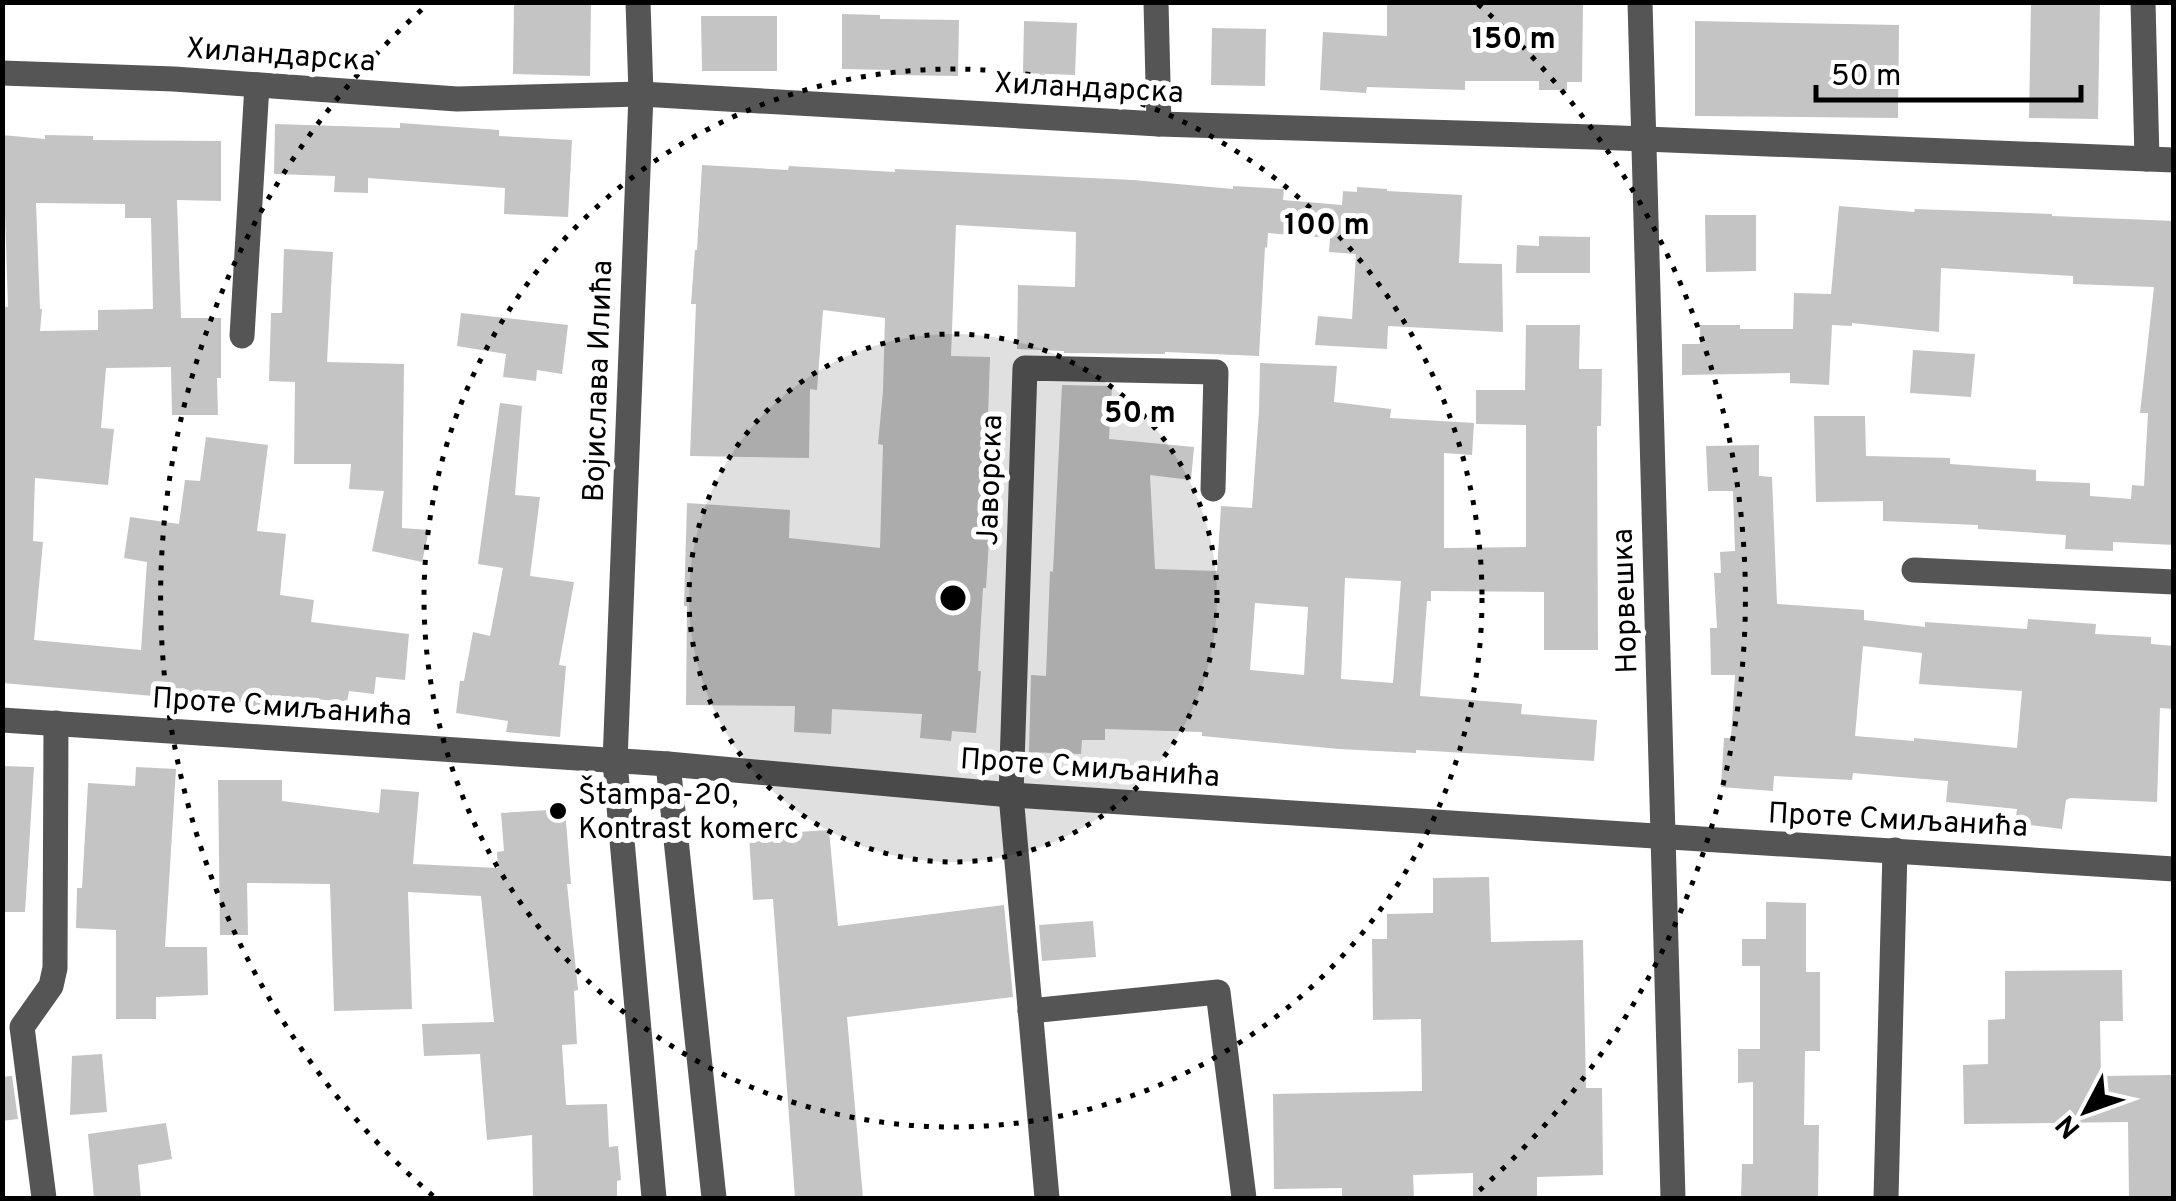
<svg xmlns="http://www.w3.org/2000/svg" width="2176" height="1201" font-family="Overpass,sans-serif">
  <style>
    .building { fill: #c4c4c4; fill-rule: evenodd }
    .lines { fill: none; stroke-linecap: round; stroke-linejoin: round }
    .minor { stroke: #555; stroke-width: 25 }
    .ring { fill: none; stroke: #000; stroke-width: 5; stroke-dasharray: 5 10 }
    .poi-dot { fill: #000; stroke: #fff; stroke-width: 4 }
    .labels { text-anchor: middle; stroke-width: 10; stroke-linejoin: round; paint-order: stroke }
    .street-label { font-size: 30px; fill: #000; stroke: #fff }
    .poi-label { font-size: 30px; fill: #000; stroke: #fff; text-anchor: start }
    .centre { fill: #000; stroke: #fff; stroke-width: 5 }
    .ring-label { font-size: 30px; text-anchor: middle; font-weight: bold; fill: #000; stroke: #fff; stroke-width: 10; stroke-linejoin: round; paint-order: stroke }
  </style>
  <rect width="100%" height="100%" fill="#fff"/>
  <g class="building">
    <path d="M514 2H591L590 76 513 74Z"/>
    <path d="M1387 2H1583L1582 82H1567V90H1539V81H1465V90L1367 87 1366 93 1320 90 1323 32 1387 36Z"/>
    <path d="M2031 2H2100L2098 119 2029 118Z"/>
    <path d="M842 14 880 15V19L959 20 958 76 892 75V70L842 69Z"/>
    <path d="M701 16H777V71H702Z"/>
    <path d="M1024 21 1077 23 1075 75 1023 73Z"/>
    <path d="M1695 21 1899 25 1898 118 1695 116Z"/>
    <path d="M1212 28 1266 29 1265 86 1211 85Z"/>
    <path d="M400 123 499 130V136L572 140 568 217 504 214 505 188 368 178V193L334 192 335 176 274 174 275 124 400 128Z"/>
    <path d="M2 135 45 139V135L93 136V140L221 141V201L177 200 181 318H221V378H217L218 415H172L171 367 106 368 101 428 114 429 108 485 35 478 33 541 43 542 34 640 141 650 147 562 124 558 130 517 179 524 185 480 200 481 206 437 268 445 257 531 286 534 280 595 314 600 311 622 409 634 405 680 376 677 374 694 349 691 347 702 272 695 269 714 243 711 244 703 165 694V697L2 683V306L8 307 5 215 2 214ZM36 203 125 204V218H151L153 309 98 310V330L40 331 42 309H40Z"/>
    <path d="M702 165 788 170 789 166 895 172V169L1133 180 1233 189V186L1284 189 1283 200 1342 205 1343 191 1357 192V187L1387 189V191L1462 195 1459 263 1502 264 1503 332 1388 326 1387 349 1315 345 1318 316 1352 319 1356 254 1329 252 1330 238 1268 233 1267 248 1265 247 1259 356 1165 352V354L1064 353V351L1017 349 1018 285 1075 287 1076 232 956 225 951 356 990 357 984 538 989 539 986 588H983L978 671H981L976 733 952 731 951 741 920 738 922 714 832 709 831 734 794 732 795 706 686 705 687 606H684L687 503 790 510 789 538 880 548 883 445 878 444 883 391 885 318 823 310 817 390 810 389 809 458 690 456 696 304H691L695 250H697Z"/>
    <path d="M1839 206 1914 212 1915 209 1997 212 2052 214V216L2174 221V545L2113 542V551L2065 549 2066 535 1978 529V525L1883 521V501L1816 502 1814 416H1865L1866 456 1950 458V464L2036 470V481L2090 483V496L2131 499 2132 485 2144 486 2148 413H2140L2154 287 2073 284V276L1941 268 1939 332 1852 323V326L1832 325 1829 385 1790 383V373L1682 375V344H1700V325H1740V329H1793L1794 293 1831 294Z"/>
    <path d="M1705 215H1756V271L1706 272Z"/>
    <path d="M1539 236 1590 237V273H1516L1517 245 1539 246Z"/>
    <path d="M284 249 333 252 327 362 404 364 402 528 429 530 422 562 372 551 384 491 349 489 351 464H294L295 382 269 381 271 313H282Z"/>
    <path d="M461 313 568 325 562 374 537 370 536 381 503 377 506 354 457 346Z"/>
    <path d="M1526 325H1580L1579 369H1602L1601 426H1597L1598 650H1544V592L1431 591V601H1427L1420 696 1522 704 1521 714 1597 720 1594 761 1416 750V753L1339 749 1202 736V732L1105 729V740H1082L1081 754 1029 752 1031 675 1046 676 1050 571 1053 572 1062 385 1112 386 1109 439 1194 447 1191 480 1150 475 1155 569 1217 571 1221 506 1252 508 1259 411 1260 363 1337 366 1334 402 1391 409 1390 418 1474 423 1472 455 1444 453V548L1526 547V425L1476 424V390H1525ZM1345 578 1401 581 1393 683 1341 679ZM1255 603 1308 607 1304 675 1250 670Z"/>
    <path d="M1913 350 1975 354 1971 397 1910 393Z"/>
    <path d="M500 403 522 406 515 495 540 497 530 576 574 582 559 665 566 666 560 737 506 732 508 721 456 713 460 681H464L473 632 490 636 503 568 478 564Z"/>
    <path d="M1759 445V476L1772 477 1777 604 1864 610V620L1925 627V622L2027 629 2028 619 2096 624 2095 634 2151 637V644L2174 646V709L2160 708 2157 802 2070 798 2066 800 2062 829 2015 823 2017 809 1946 802 1948 781 1853 773 1852 780 1774 776 1773 791 1721 787 1724 738H1731L1735 675H1711L1710 628H1717L1714 573H1721L1720 552 1735 551 1733 491H1708L1706 446ZM1863 646 1922 653 1919 684 2022 691 2017 748 1914 738V741L1855 736Z"/>
    <path d="M2 766 34 767 25 912H2Z"/>
    <path d="M136 767 176 769 165 947H207L208 995 156 997V1019H116V930L76 928 77 888H82L88 783 135 786Z"/>
    <path d="M218 780H282V801L379 813 381 789 419 792 413 864 498 868 497 852 504 851 501 813 565 809 571 884H567L578 990 574 991 577 1044 562 1045 566 1105 607 1104 609 1147 618 1146 621 1180 617 1181V1198H533L532 1135 487 1140 480 1054 424 1056 422 1024 494 1022 481 896 408 892 412 1009 334 1011 330 884 247 883 248 935H220Z"/>
    <path d="M829 830 838 926 1004 905 1013 997 847 1017 863 1198H795L773 899 753 900 749 835Z"/>
    <path d="M1489 877 1491 942 1583 940 1586 1088H1602L1603 1175 1537 1177V1198H1473V1173L1413 1175 1414 1198H1342V1188L1274 1189 1273 1094 1422 1091 1421 1019 1373 1020 1372 939H1387V914L1433 913V878Z"/>
    <path d="M1766 902 1806 903V972H1820V1051H1805L1804 1125H1819L1818 1198H1741L1742 1164H1753V1082L1738 1083V1049H1760V966H1742V939H1766Z"/>
    <path d="M1093 921 1096 957 1042 961 1039 925Z"/>
    <path d="M2122 970 2123 1021H2100L2101 1076 2174 1075V1198H2129L2128 1122 1964 1124 1963 1065 1988 1064V1020L2005 1019V971Z"/>
    <path d="M102 1054 107 1112 70 1115 72 1056Z"/>
    <path d="M12 1076 18 1119 2 1121V1077Z"/>
    <path d="M166 1123 172 1159 138 1165 141 1198H94L88 1134Z"/>
  </g>
  <g class="lines">
    <g class="minor">
      <path d="M638 2 641 94 615 762 654 1198"/>
      <path d="M1156 2 1159 124"/>
      <path d="M1640 2 1673 1198"/>
      <path d="M2143 2 2147 159"/>
      <path d="M2 73 174 79 457 99 641 94 1159 124 1594 137 2174 160"/>
      <path d="M242 336 257 85"/>
      <path d="M1914 570 2174 582"/>
      <path d="M2 720 668 764 1011 795 2174 869"/>
      <path d="M668 764 714 1198"/>
      <path d="M1030 1011 1218 992 1244 1198"/>
      <path d="M44 1198 22 1027 51 986 55 968 56 723"/>
      <path d="M1047 1198 1011 795 1025 368 1216 372 1213 489"/>
      <path d="M1886 1198 1895 850"/>
    </g>
  </g>
  <circle cx="953" cy="598" r="264" fill="#000" fill-opacity=".12"/>
  <g class="ring">
    <circle cx="953" cy="598" r="264"/>
    <circle cx="953" cy="598" r="529"/>
    <path d="M433 1196A793 793 0 0 1 428 4M1478 4A793 793 0 0 1 1473 1196"/>
  </g>
  <circle class="poi-dot" cx="558" cy="811" r="10"/>
  <g class="labels">
    <g class="street-label">
      <text transform="translate(281 54) rotate(4)" y="10">Хиландарска</text>
      <text transform="translate(1089 87) rotate(3)" y="10">Хиландарска</text>
      <text transform="translate(597 381) rotate(-88)" y="10">Војислава Илића</text>
      <text transform="translate(989 480) rotate(-88)" y="10">Јаворска</text>
      <text transform="translate(1624 601) rotate(-92)" y="10">Норвешка</text>
      <text transform="translate(282 706) rotate(4)" y="10">Проте Смиљанића</text>
      <text transform="translate(1090 767) rotate(4)" y="10">Проте Смиљанића</text>
      <text transform="translate(1898 819) rotate(3)" y="10">Проте Смиљанића</text>
    </g>
    <g class="poi-label">
      <text x="578" y="804">Štampa-20,<tspan x="578" dy="34">Kontrast komerc</tspan></text>
    </g>
  </g>
  <circle cx="953" cy="598" r="15" class="centre"/>
  <g class="ring-label">
    <text x="1514" y="48">150 m</text>
    <text x="1327" y="234">100 m</text>
    <text x="1140" y="422">50 m</text>
  </g>
  <rect width="2176" height="1201" fill="none" stroke="#000000" stroke-width="10"/>
  <g transform="translate(2086 1111) rotate(229)" stroke="#ffffff" stroke-width="8" paint-order="stroke">
  <path d="M0-8L18 38L0 25L-18 38Z" fill="#000000"/>
  <text y="-15" font-size="28" font-weight="bold" text-anchor="middle" fill="#000000">N</text>
  </g>
  <path d="M1816 85v15h265v-15" fill="none" stroke="#000000" stroke-width="5"/>
  <text x="1831" y="85" font-size="30" fill="#000000" stroke="#ffffff" stroke-width="8" paint-order="stroke">50 m</text>
</svg>
